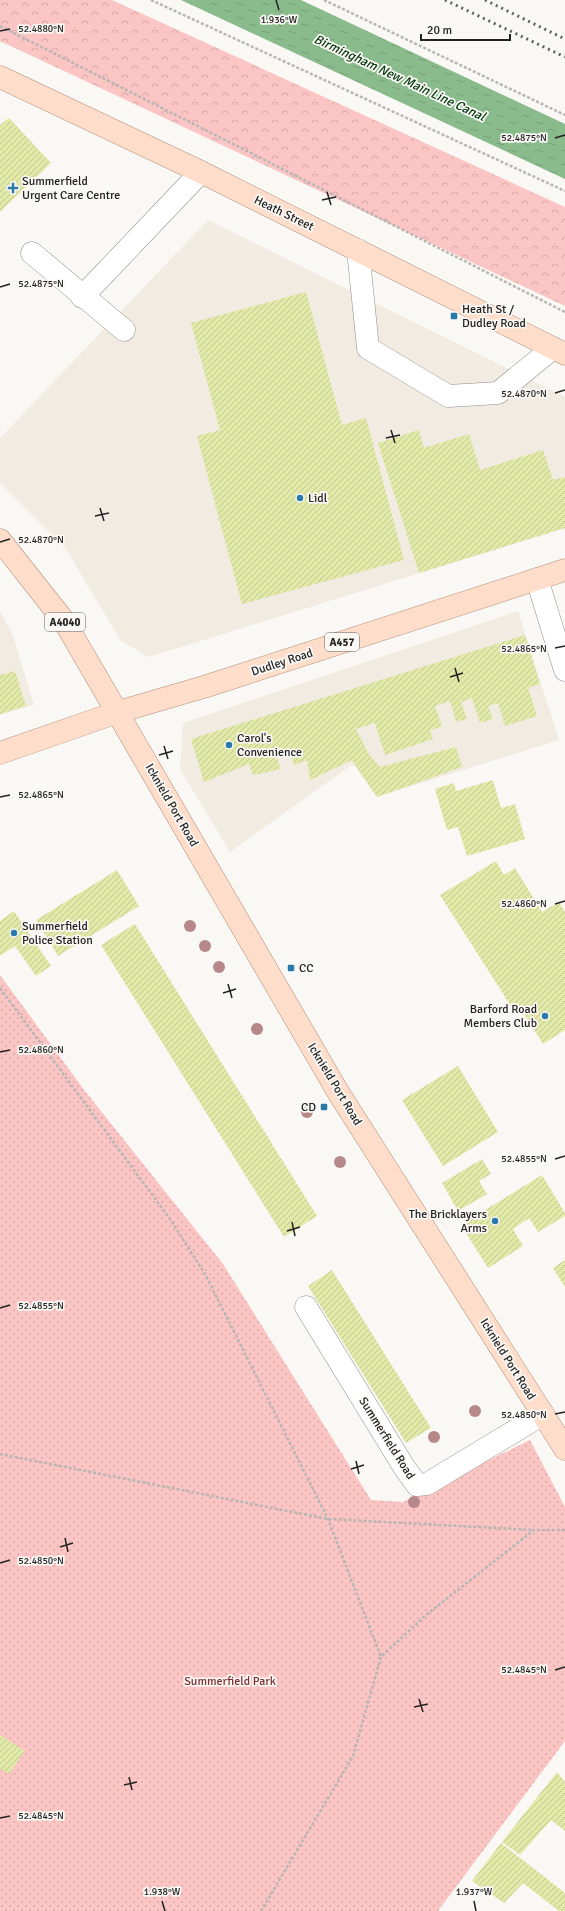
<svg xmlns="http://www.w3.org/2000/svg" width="565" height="1911" font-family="Signika,sans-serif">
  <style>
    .built { fill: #f1ebe1 }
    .forest { fill: url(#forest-crowns) }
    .park { fill: url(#park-dots) }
    .water { fill: url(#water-ripples) }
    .building { fill: url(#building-hatch) }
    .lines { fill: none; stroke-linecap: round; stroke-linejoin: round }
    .minor-casing { stroke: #8f8e8b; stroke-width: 23 }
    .major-casing { stroke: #b18d78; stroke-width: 23 }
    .path { stroke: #b7b6b3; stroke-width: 2.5; stroke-dasharray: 3 2; stroke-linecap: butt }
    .minor { stroke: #fff; stroke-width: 22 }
    .major { stroke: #feddca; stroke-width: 22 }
    .rail { stroke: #626160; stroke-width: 3; stroke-dasharray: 2 4; stroke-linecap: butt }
    .tree { fill: #b6888a }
    .ticks { fill: none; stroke: #222221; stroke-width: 1.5 }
    .poi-dot { fill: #2979ab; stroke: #faf8f5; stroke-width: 1.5 }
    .labels { text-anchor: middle; stroke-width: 3.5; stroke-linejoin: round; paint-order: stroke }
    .shield { fill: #faf8f5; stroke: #636261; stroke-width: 1 }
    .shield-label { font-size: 11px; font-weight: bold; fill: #222221 }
    .poi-label { font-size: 12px; fill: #222221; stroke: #faf8f5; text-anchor: start }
    .street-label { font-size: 12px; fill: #222221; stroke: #faf8f5 }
    .park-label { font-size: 12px; fill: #7f2d33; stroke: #faf8f5 }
    .water-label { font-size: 13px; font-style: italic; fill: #02390c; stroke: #faf8f5 }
    .ticks-label { font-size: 10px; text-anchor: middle; fill: #222221; stroke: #faf8f5; stroke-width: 3.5; stroke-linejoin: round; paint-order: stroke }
  </style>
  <defs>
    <pattern id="forest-crowns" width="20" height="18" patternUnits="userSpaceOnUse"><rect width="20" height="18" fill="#fbc5c4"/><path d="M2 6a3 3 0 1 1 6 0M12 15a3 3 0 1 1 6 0" fill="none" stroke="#d7a9a8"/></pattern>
    <pattern id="park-dots" width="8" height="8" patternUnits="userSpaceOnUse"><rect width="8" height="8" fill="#fbc5c4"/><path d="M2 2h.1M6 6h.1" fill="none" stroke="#d7a9a8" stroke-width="1.8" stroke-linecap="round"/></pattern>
    <pattern id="water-ripples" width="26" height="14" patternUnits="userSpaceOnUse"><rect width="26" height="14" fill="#8abb8c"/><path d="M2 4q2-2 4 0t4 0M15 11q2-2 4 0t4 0" fill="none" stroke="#77a078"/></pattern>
    <pattern id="building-hatch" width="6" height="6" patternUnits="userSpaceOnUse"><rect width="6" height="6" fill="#e1e9a8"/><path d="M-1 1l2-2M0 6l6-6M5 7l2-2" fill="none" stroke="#c1c890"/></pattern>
  </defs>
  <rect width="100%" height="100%" fill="#faf8f5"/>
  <g class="built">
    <path d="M208 220 565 397V528L149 657 121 641 66 549 0 483V438Z"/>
    <path d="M0 611 12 633 34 705 0 715Z"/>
    <path d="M518 611 559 740 377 797 353 764 230 852 180 769 183 723Z"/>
  </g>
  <path class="forest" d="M0 0H112L565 207V306L0 41Z"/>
  <path class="park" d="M0 975 85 1091 223 1264 371 1500 403 1502 530 1440 565 1507V1741L438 1911H0Z"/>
  <path class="water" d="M181 0H301L565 124V179Z"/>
  <g class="building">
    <path d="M9 118 51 163 0 212V125Z"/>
    <path d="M306 292 342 425 366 418 404 560 242 604 197 436 220 430 191 323Z"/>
    <path d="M419 430 424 448 469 434 480 470 543 450 553 480 565 477V528L419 573 378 443Z"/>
    <path d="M525 635 540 684 528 688 537 716 505 726 498 703 488 706 493 719 480 723 472 698 461 702 467 719 456 722 450 701 435 706 442 727 430 730 433 739 385 755 375 723 356 729 370 756 380 767 456 747 462 767 377 797 352 760 310 780 307 760 294 765 291 753 276 756 281 769 253 775 249 764 204 782 191 739Z"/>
    <path d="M15 671 26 706 0 714V672L1 675Z"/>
    <path d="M493 780 501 808 515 804 525 839 467 856 458 827 447 830 435 789 454 783 456 791Z"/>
    <path d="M496 861 504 875 515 868 542 912 559 902 565 912V1030L543 1044 517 1003 511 1006 440 895Z"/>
    <path d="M117 870 139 906 58 956 36 920Z"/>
    <path d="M14 911 51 966 36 976 15 946 0 956V921Z"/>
    <path d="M135 924 317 1216 284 1237 101 945Z"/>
    <path d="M458 1066 498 1132 443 1166 402 1100Z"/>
    <path d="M482 1159 491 1174 479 1181 487 1194 458 1211 442 1183Z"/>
    <path d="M542 1175 565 1213V1216L538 1232 529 1218 513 1229 523 1246 488 1268 461 1225Z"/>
    <path d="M565 1260V1287L553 1268Z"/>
    <path d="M332 1270 431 1428 406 1443 308 1286Z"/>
    <path d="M0 1735 25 1751 9 1774 0 1769Z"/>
    <path d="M557 1772 565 1782V1831L551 1820 520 1855 502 1842Z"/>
    <path d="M501 1843 565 1893V1911H559L523 1883 504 1903 472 1881Z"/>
  </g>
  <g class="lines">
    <defs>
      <g id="minor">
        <path d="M358 250 368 348 448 396 498 393 553 348"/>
        <path d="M32 253 124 330"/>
        <path d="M82 297 201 172"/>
        <path d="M537 579 565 670"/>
        <path d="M306 1307 404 1467 417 1485 427 1484 543 1414"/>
      </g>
      <g id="major">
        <path d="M0 77 201 172 565 354"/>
        <path d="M0 540 64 621 338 1092 565 1449"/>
        <path d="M0 753 118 712 207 686 565 570"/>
      </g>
    </defs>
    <use href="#minor" class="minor-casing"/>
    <use href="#major" class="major-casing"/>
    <g class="path">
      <path d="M151 0 565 191"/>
      <path d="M324 0 565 115"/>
      <path d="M0 26 565 312"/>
      <path d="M0 988 170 1219 205 1274 328 1519 381 1657"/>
      <path d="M0 1454 328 1519 534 1530"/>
      <path d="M261 1911 353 1756 381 1657 426 1615 534 1530H565"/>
    </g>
    <use href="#minor" class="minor"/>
    <use href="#major" class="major"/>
    <g class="rail">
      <path d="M445 0 565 57"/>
      <path d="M485 0 565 39"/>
    </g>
  </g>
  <g class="tree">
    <circle cx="190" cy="926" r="6"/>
    <circle cx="205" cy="946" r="6"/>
    <circle cx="219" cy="967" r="6"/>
    <circle cx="257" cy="1029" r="6"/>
    <circle cx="307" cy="1112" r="6"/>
    <circle cx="340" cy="1162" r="6"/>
    <circle cx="475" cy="1411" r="6"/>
    <circle cx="434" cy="1437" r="6"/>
    <circle cx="414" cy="1502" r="6"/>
  </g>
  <path class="ticks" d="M276 0 279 10M0 31 10 29M555 138 565 135M327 192 331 205M322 200 336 197M0 287 10 284M555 393 565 390M391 430 395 443M386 438 400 435M100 508 104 521M95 516 109 513M0 542 10 539M555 648 565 646M455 668 459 682M450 677 463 673M164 746 168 759M159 755 173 751M0 797 10 795M555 904 565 901M228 984 232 998M223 993 236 989M0 1052 10 1050M555 1159 565 1156M292 1222 295 1236M287 1231 300 1227M0 1308 10 1305M555 1414 565 1412M356 1461 359 1474M351 1469 364 1465M65 1538 68 1552M60 1547 73 1543M0 1563 10 1560M555 1670 565 1667M419 1699 423 1712M414 1707 428 1704M129 1777 132 1790M124 1785 137 1782M0 1818 10 1816M162 1901 165 1911M474 1901 476 1911"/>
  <g class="poi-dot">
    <path d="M11 182h4v4h4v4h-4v4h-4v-4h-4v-4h4z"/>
    <rect x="450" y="312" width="8" height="8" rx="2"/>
    <circle cx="300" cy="498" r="4"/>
    <circle cx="229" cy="745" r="4"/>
    <circle cx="14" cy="933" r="4"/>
    <rect x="287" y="964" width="8" height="8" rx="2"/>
    <circle cx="545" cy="1016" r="4"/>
    <rect x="320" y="1103" width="8" height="8" rx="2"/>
    <circle cx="495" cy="1221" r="4"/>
  </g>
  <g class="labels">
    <g class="shield">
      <rect x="45" y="613" width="40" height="18" rx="3"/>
      <rect x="325" y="633" width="34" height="18" rx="3"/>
    </g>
    <g class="shield-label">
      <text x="65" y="626">A4040</text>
      <text x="342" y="646">A457</text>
    </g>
    <g class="poi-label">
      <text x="22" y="185">Summerfield<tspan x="22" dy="14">Urgent Care Centre</tspan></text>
      <text x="462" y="313">Heath St /<tspan x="462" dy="14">Dudley Road</tspan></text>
      <text x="308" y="502">Lidl</text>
      <text x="237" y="742">Carol's<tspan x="237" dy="14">Convenience</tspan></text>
      <text x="22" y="930">Summerfield<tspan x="22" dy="14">Police Station</tspan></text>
      <text x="299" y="972">CC</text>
      <text x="537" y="1013" text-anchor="end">Barford Road<tspan x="537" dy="14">Members Club</tspan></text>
      <text x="316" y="1111" text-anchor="end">CD</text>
      <text x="487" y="1218" text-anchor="end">The Bricklayers<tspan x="487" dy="14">Arms</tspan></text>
    </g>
    <g class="street-label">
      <text transform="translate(284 213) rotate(26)" y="4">Heath Street</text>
      <text transform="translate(282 662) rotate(-18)" y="4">Dudley Road</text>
      <text transform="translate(172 805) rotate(60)" y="4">Icknield Port Road</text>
      <text transform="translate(335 1084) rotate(59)" y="4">Icknield Port Road</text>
      <text transform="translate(508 1359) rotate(58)" y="4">Icknield Port Road</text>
      <text transform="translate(387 1438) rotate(58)" y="4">Summerfield Road</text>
    </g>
    <g class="park-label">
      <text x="230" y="1685">Summerfield Park</text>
    </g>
    <g class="water-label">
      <text transform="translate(400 77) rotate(25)" y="5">Birmingham New Main Line Canal</text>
    </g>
  </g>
  <g class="ticks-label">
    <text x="279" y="23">1.936°W</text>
    <text x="41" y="32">52.4880°N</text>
    <text x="524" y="141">52.4875°N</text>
    <text x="41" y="287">52.4875°N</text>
    <text x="524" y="397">52.4870°N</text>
    <text x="41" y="543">52.4870°N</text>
    <text x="524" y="652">52.4865°N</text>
    <text x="41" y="798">52.4865°N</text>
    <text x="524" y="907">52.4860°N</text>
    <text x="41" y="1053">52.4860°N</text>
    <text x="524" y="1162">52.4855°N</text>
    <text x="41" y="1309">52.4855°N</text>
    <text x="524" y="1418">52.4850°N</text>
    <text x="41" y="1564">52.4850°N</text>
    <text x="524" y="1673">52.4845°N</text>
    <text x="41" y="1819">52.4845°N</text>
    <text x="162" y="1895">1.938°W</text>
    <text x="474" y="1895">1.937°W</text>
  </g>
  <path d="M421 34v6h89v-6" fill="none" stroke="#222221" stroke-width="2"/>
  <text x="427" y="34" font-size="12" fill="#222221" stroke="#faf8f5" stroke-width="3" paint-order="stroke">20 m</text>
</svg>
